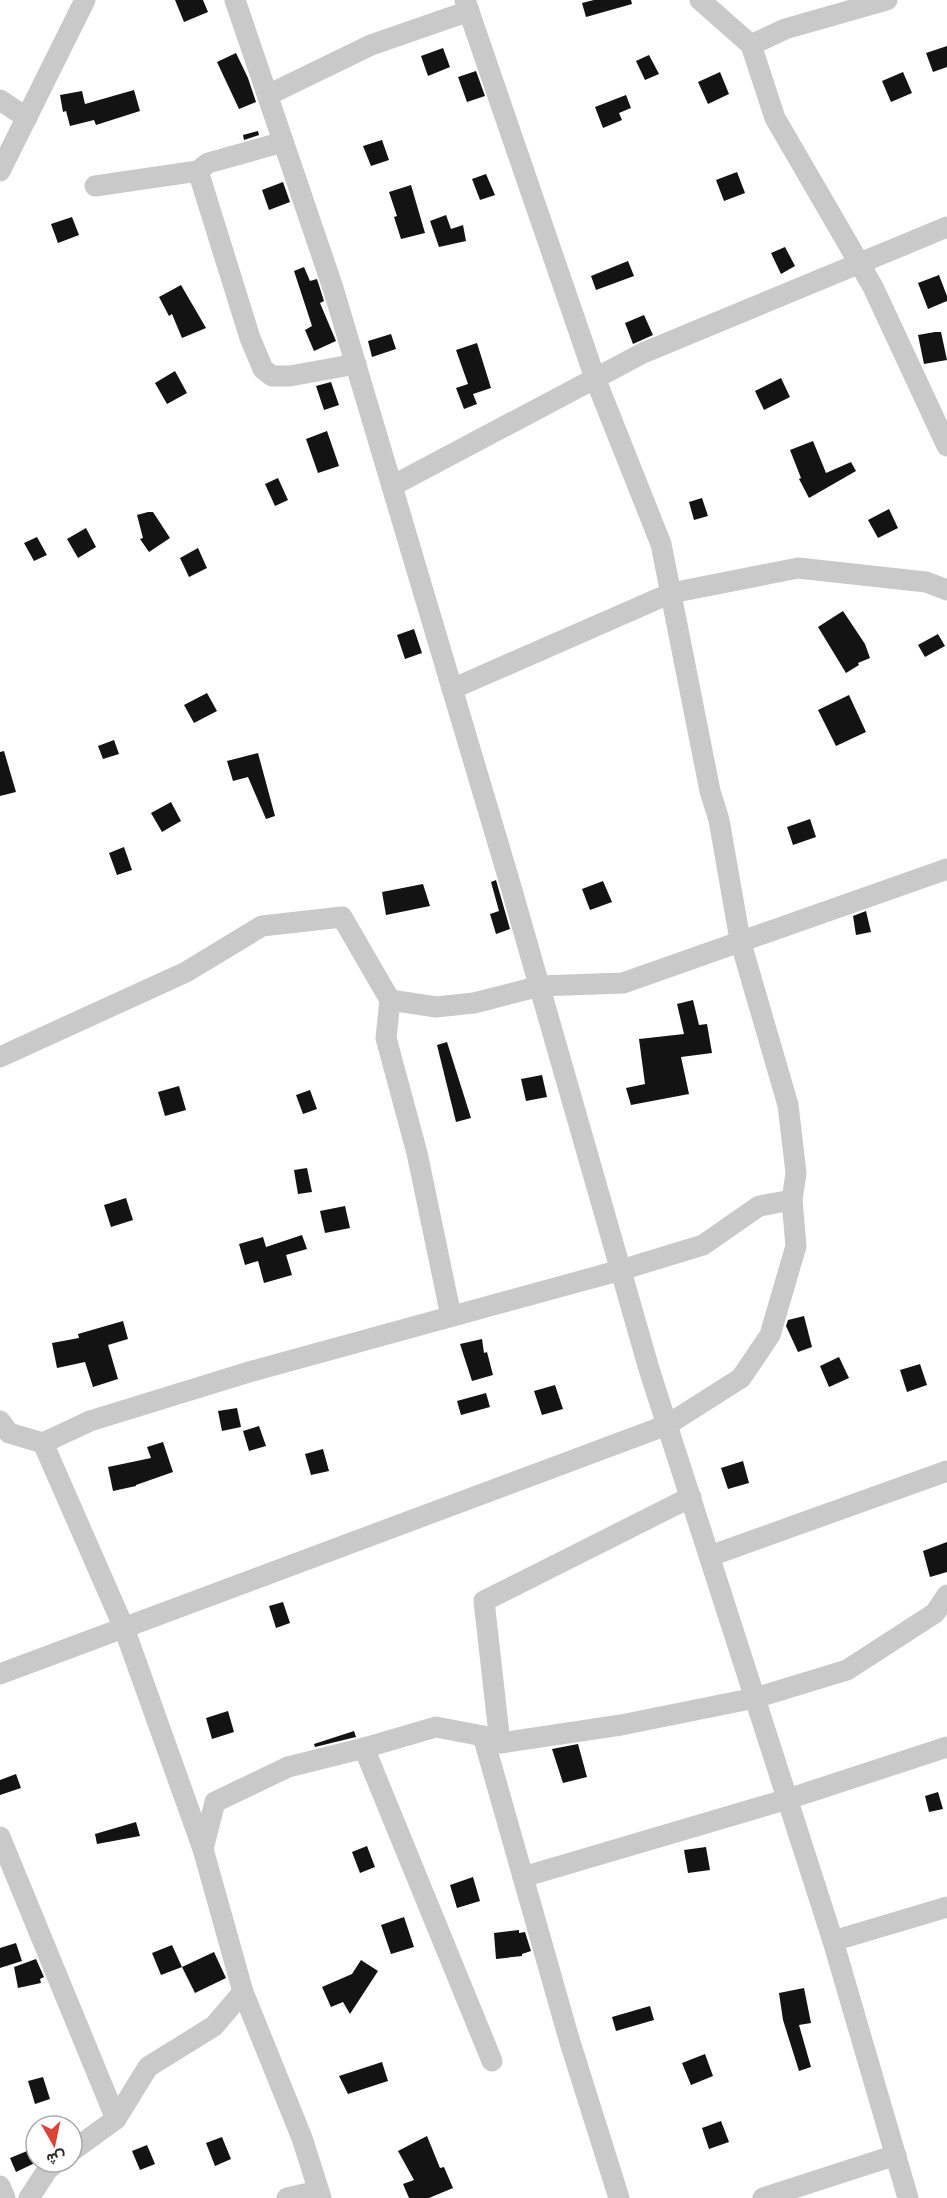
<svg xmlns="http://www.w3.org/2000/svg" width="947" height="2198" font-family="Helvetica,Vazirmatn,sans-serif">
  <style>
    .building { fill: #131313 }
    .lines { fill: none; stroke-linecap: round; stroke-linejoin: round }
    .minor { stroke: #c9c9c9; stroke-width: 21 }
  </style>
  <rect width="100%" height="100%" fill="#fff"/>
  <g class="building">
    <path d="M175 0H203L208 12 184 22Z"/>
    <path d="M594 0H631L632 4 586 17 582 3Z"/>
    <path d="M947 46V67L933 72 926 53Z"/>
    <path d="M443 48 450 67 428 76 421 56Z"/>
    <path d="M236 53 248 78 256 102 239 109 217 62Z"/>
    <path d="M649 55 659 74 645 80 636 61Z"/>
    <path d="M476 71 485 96 467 102 458 77Z"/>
    <path d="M720 72 729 94 708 104 698 82Z"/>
    <path d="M903 72 912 93 891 102 882 81Z"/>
    <path d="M134 90 140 111 96 125 94 120 70 126 66 111 63 112 60 95 82 91 85 104Z"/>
    <path d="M626 95 631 108 619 113 622 120 603 128 595 107Z"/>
    <path d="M258 131 259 135 244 140 243 135Z"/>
    <path d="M382 140 389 160 371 166 363 146Z"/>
    <path d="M737 172 745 193 724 201 716 180Z"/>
    <path d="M486 174 495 195 480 200 472 179Z"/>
    <path d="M283 182 290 202 269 210 262 190Z"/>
    <path d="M411 185 425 233 401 239 394 217 397 216 389 192Z"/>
    <path d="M446 215 451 229 463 225 466 241 439 247 430 221Z"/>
    <path d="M72 217 79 235 58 243 51 224Z"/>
    <path d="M785 247 795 266 781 274 771 253Z"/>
    <path d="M628 261 634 276 596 290 591 276Z"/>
    <path d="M304 267 310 281 317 279 324 301 320 303 336 341 314 351 305 330 312 326 294 271Z"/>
    <path d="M939 275 947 296V301L928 309 918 283Z"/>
    <path d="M181 285 206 328 182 338 172 314 169 316 159 297Z"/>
    <path d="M644 315 653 335 633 344 625 323Z"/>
    <path d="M935 332H941L947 360 924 364 918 335Z"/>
    <path d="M391 334 396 349 372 357 368 341Z"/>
    <path d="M477 343 491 388 473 394 477 404 464 409 456 388 468 384 456 350Z"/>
    <path d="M175 371 187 393 167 404 155 383Z"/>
    <path d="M781 378 790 397 764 410 755 391Z"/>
    <path d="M331 382 339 405 324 410 316 386Z"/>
    <path d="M327 431 339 466 318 473 306 439Z"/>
    <path d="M813 441 826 473 851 462 856 471 809 498 799 479 801 478 790 450Z"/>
    <path d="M278 478 288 500 275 506 265 484Z"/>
    <path d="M702 498 708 516 694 520 689 502Z"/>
    <path d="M889 509 898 528 878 538 868 520Z"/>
    <path d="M148 512H153L170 538 149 552 140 539 143 538 137 515Z"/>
    <path d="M86 528 96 547 78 558 67 539Z"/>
    <path d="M37 537 47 555 34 561 24 543Z"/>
    <path d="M198 548 207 568 189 577 180 558Z"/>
    <path d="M843 611 865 644 870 658 858 663 859 665 846 673 818 627Z"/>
    <path d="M414 629 422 653 405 659 397 635Z"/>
    <path d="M938 634 945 646 925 657 918 645Z"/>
    <path d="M207 693 217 711 194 723 184 705Z"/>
    <path d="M849 695 866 732 836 746 818 710Z"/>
    <path d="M114 740 119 754 103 759 98 746Z"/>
    <path d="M4 751 16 792 0 796V752Z"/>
    <path d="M258 753 275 816 266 819 248 777 233 781 227 761Z"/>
    <path d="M171 802 181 821 162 832 151 813Z"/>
    <path d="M810 819 816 837 793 845 787 827Z"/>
    <path d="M124 847 132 870 117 875 109 853Z"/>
    <path d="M496 880 510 929 496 934 490 914 499 911 491 882Z"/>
    <path d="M603 881 612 902 590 910 582 889Z"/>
    <path d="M423 884 430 906 386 915 382 892Z"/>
    <path d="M866 911 871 932 856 935 853 916Z"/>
    <path d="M693 1000 699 1025 707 1024 712 1053 681 1057 689 1094 631 1105 626 1088 645 1084 639 1039 684 1034 677 1004Z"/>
    <path d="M447 1042 471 1118 456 1122 437 1045Z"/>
    <path d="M542 1075 547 1097 526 1101 521 1079Z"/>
    <path d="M179 1086 186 1110 165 1116 158 1092Z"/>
    <path d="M310 1090 317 1109 303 1114 296 1095Z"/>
    <path d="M307 1168 312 1192 298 1194 294 1170Z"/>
    <path d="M126 1198 133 1220 111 1227 104 1205Z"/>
    <path d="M345 1206 350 1228 325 1233 320 1211Z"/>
    <path d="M302 1235 307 1249 286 1255 292 1275 264 1283 258 1261 245 1265 239 1244 263 1237 266 1247Z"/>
    <path d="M804 1316 812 1347 798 1352 786 1326 788 1320Z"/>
    <path d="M123 1321 128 1339 108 1345 118 1379 93 1387 85 1362 57 1368 52 1343 79 1338 78 1334Z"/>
    <path d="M482 1339 484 1353 487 1352 493 1375 472 1381 460 1344Z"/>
    <path d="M839 1357 849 1378 829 1387 820 1366Z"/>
    <path d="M920 1364 927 1385 907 1392 900 1370Z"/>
    <path d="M555 1385 563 1409 542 1415 534 1391Z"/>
    <path d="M486 1393 490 1407 461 1415 457 1401Z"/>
    <path d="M237 1408 241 1427 222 1431 218 1411Z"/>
    <path d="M259 1426 266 1446 249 1451 243 1431Z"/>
    <path d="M163 1442 173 1472 136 1485V1486L113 1491 108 1467 151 1458 147 1447Z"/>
    <path d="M323 1449 329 1471 311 1475 305 1454Z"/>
    <path d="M743 1461 749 1483 728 1489 721 1468Z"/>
    <path d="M947 1542V1572L930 1577 923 1551Z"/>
    <path d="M283 1602 290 1623 276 1628 269 1606Z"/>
    <path d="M228 1711 234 1732 212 1739 206 1718Z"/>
    <path d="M354 1731 356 1737 315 1747 314 1744Z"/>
    <path d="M578 1744 587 1777 563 1783 552 1749Z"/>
    <path d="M16 1774 21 1788 0 1795V1780Z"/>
    <path d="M938 1792 943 1809 929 1812 925 1796Z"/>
    <path d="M136 1822 140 1836 97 1844 95 1834Z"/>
    <path d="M367 1846 375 1867 360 1873 352 1852Z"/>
    <path d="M706 1847 710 1870 688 1873 684 1850Z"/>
    <path d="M473 1877 480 1901 457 1908 450 1885Z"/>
    <path d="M404 1917 414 1947 391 1954 381 1925Z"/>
    <path d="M519 1930V1933L525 1932 531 1951 522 1954V1956L496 1959 494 1933Z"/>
    <path d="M16 1943 22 1961 0 1968V1948Z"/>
    <path d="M172 1945 182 1967 161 1975 152 1953Z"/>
    <path d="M214 1952 226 1978 195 1993 182 1967Z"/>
    <path d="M36 1959 44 1977 40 1979 41 1983 18 1988 14 1967Z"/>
    <path d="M361 1960 378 1971 350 2014 343 2002 331 2007 322 1987 352 1974Z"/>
    <path d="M804 1988 811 2023 799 2025 811 2067 799 2071 783 2020 779 1993Z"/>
    <path d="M650 2006 654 2020 616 2031 612 2017Z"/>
    <path d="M705 2054 713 2076 691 2085 682 2063Z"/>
    <path d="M382 2062 388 2081 348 2094 339 2076Z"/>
    <path d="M43 2077 50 2099 35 2104 28 2081Z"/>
    <path d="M721 2121 729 2142 709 2149 702 2128Z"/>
    <path d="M427 2136 440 2168 444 2167 453 2188 429 2198H409L403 2184 414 2180 398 2151Z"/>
    <path d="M222 2137 231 2159 215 2166 206 2143Z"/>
    <path d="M147 2145 155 2164 140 2170 132 2151Z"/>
    <path d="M32 2149 37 2162 16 2172 10 2158Z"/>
  </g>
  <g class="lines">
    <g class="minor">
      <path d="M235 0 333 288 509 880 649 1369 833 1941 908 2198"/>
      <path d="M700 0 751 45 775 118 873 287 947 446"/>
      <path d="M751 45 785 29 887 0"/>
      <path d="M268 95 371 45 469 11"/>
      <path d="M0 100 27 118"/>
      <path d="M0 171 85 0"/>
      <path d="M198 171 250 338 263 369 272 376H290L356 364"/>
      <path d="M95 186 198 171 208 163 283 142"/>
      <path d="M392 486 643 353 947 227"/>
      <path d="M452 689 671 593 798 568 926 582 947 590"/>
      <path d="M390 1000 436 1007 474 1003 540 986 623 983 947 869"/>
      <path d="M0 1057 186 972 262 926 342 917 390 1000 386 1038 417 1153 451 1316"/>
      <path d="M0 1421 9 1433 43 1443 90 1421 249 1372 621 1270 703 1245 759 1206 792 1200"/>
      <path d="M43 1443 124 1628 203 1849 243 1992 302 2138 321 2198"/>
      <path d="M691 1497 484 1601 500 1743 621 1725 755 1698 847 1670 935 1613 947 1595"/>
      <path d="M710 1556 947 1471"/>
      <path d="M0 1674 667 1425 741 1378 770 1335 796 1246 792 1200 796 1173 788 1105 740 940 719 820 710 791 661 544 595 378 465 0"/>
      <path d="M483 1736 569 2039 619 2198"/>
      <path d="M364 1748 492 2061"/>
      <path d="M0 1837 116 2119"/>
      <path d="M203 1849 215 1802 288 1767 364 1748 436 1727 483 1736 496 1741"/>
      <path d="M523 1877 788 1799 947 1747"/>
      <path d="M833 1941 947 1907"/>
      <path d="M72 2151 116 2119 148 2067 214 2026 243 1992"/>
      <path d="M0 2186 5 2198"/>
      <path d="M29 2198 48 2169 57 2162"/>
      <path d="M287 2198 318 2191"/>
      <path d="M763 2198 896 2155"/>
    </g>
  </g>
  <g transform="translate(54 2144) rotate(171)"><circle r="28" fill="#ffffff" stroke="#ababab" stroke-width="1.5"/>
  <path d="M0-4.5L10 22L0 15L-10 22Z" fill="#dc4235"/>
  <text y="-9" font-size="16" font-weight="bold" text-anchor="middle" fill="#2c2c2c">ش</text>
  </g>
</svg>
